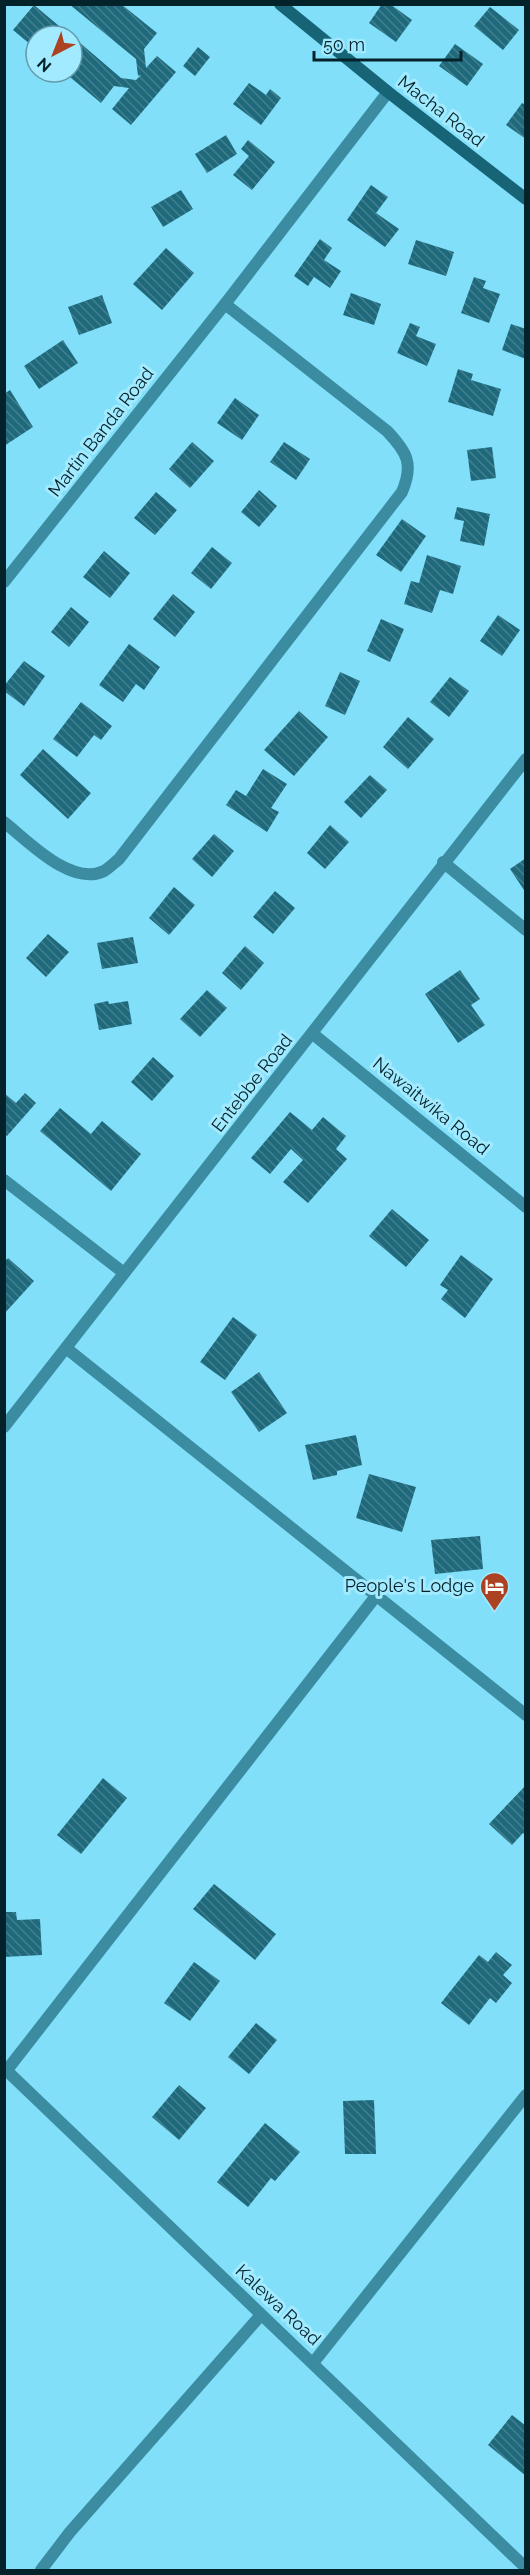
<svg xmlns="http://www.w3.org/2000/svg" width="530" height="2575" font-family="Raleway,sans-serif">
  <style>
    .building { fill: url(#building-back-hatch) }
    .lines { fill: none; stroke-linecap: round; stroke-linejoin: round }
    .lane { stroke: #3b8ca1; stroke-width: 12 }
    .street { stroke: #3b8ca1; stroke-width: 12 }
    .secondary { stroke: #176477; stroke-width: 12 }
    .labels { text-anchor: middle; stroke-width: 6; stroke-linejoin: round; paint-order: stroke }
    .street-label { font-size: 18px; fill: #04222a; stroke: #a2eaff }
    .poi-label { font-size: 18px; fill: #04222a; stroke: #a2eaff; text-anchor: end }
  </style>
  <defs>
    <pattern id="building-back-hatch" width="6" height="6" patternUnits="userSpaceOnUse" patternTransform="scale(1.5)"><rect width="6" height="6" fill="#1e6a7c"/><path d="M-1 5l2 2M0 0l6 6M5-1l2 2" fill="none" stroke="#447f8d"/></pattern>
  </defs>
  <rect width="100%" height="100%" fill="#82dff9"/>
  <g class="building">
    <path d="M69 4H121L157 33 144 49 146 68 157 56 176 72 131 125 112 109 129 88 114 86 101 103 64 72H72V36L121 78 136 80 141 75 138 76 136 59Z"/>
    <path d="M382 4H390L412 20 396 42 369 23Z"/>
    <path d="M34 5 71 36H36V49L13 30Z"/>
    <path d="M490 7 519 30 503 50 474 26Z"/>
    <path d="M455 44 483 64 467 86 439 66Z"/>
    <path d="M198 47 210 57 195 76 183 66Z"/>
    <path d="M249 83 266 95 270 89 281 98 261 125 233 104Z"/>
    <path d="M522 103 526 105V139L506 125Z"/>
    <path d="M226 135 237 154 207 173 195 154Z"/>
    <path d="M248 140 275 162 252 190 233 175 249 156 241 149Z"/>
    <path d="M371 185 388 197 376 213 399 229 385 247 347 220Z"/>
    <path d="M181 190 193 209 163 227 151 207Z"/>
    <path d="M320 239 332 248 324 260 341 271 330 288 314 277 308 286 294 276Z"/>
    <path d="M416 240 454 252 446 276 408 264Z"/>
    <path d="M166 248 194 273 162 310 133 284Z"/>
    <path d="M474 277 486 281 483 288 500 294 489 323 461 313Z"/>
    <path d="M351 293 381 304 374 325 343 315Z"/>
    <path d="M102 295 112 323 79 335 68 307Z"/>
    <path d="M410 323 420 327 416 336 436 344 427 366 397 353Z"/>
    <path d="M511 324 526 329V359L502 350Z"/>
    <path d="M63 340 78 363 39 389 24 366Z"/>
    <path d="M458 369 473 374 471 380 501 389 493 416 448 402Z"/>
    <path d="M10 390 33 427 4 446V394Z"/>
    <path d="M235 398 259 415 242 440 217 423Z"/>
    <path d="M192 442 214 461 190 488 169 469Z"/>
    <path d="M284 442 310 459 296 480 270 462Z"/>
    <path d="M492 447 496 478 471 481 467 450Z"/>
    <path d="M259 490 277 506 259 527 241 512Z"/>
    <path d="M156 492 177 510 155 535 134 518Z"/>
    <path d="M457 507 490 514 484 546 460 541 464 521 454 519Z"/>
    <path d="M402 519 426 536 401 572 376 555Z"/>
    <path d="M212 547 232 563 211 589 191 573Z"/>
    <path d="M104 551 130 573 110 598 83 577Z"/>
    <path d="M427 555 461 566 453 594 440 590 432 613 404 604 411 581 419 583Z"/>
    <path d="M173 594 195 612 175 637 153 619Z"/>
    <path d="M71 607 89 622 69 647 51 632Z"/>
    <path d="M498 615 520 630 502 656 480 641Z"/>
    <path d="M381 619 404 629 390 662 367 651Z"/>
    <path d="M129 644 160 667 144 690 136 684 123 702 99 685Z"/>
    <path d="M24 661 45 676 24 706 4 691V686Z"/>
    <path d="M340 672 360 681 345 715 325 706Z"/>
    <path d="M450 677 469 691 449 717 430 702Z"/>
    <path d="M81 702 112 726 101 740 94 735 77 757 53 739Z"/>
    <path d="M299 711 328 737 294 776 264 750Z"/>
    <path d="M408 717 434 739 408 769 383 747Z"/>
    <path d="M43 749 91 793 68 819 20 775Z"/>
    <path d="M263 769 287 784 271 808 279 812 267 832 226 805 236 790 246 796Z"/>
    <path d="M370 775 387 790 361 818 344 802Z"/>
    <path d="M330 825 349 842 325 869 307 853Z"/>
    <path d="M214 834 234 851 212 877 192 859Z"/>
    <path d="M526 858V893L510 869Z"/>
    <path d="M174 887 195 905 169 935 149 918Z"/>
    <path d="M275 891 295 908 273 934 253 917Z"/>
    <path d="M48 934 69 952 46 977 26 958Z"/>
    <path d="M133 937 138 963 102 969 97 943Z"/>
    <path d="M245 946 264 963 241 990 222 973Z"/>
    <path d="M460 970 480 999 471 1005 485 1025 458 1043 425 994Z"/>
    <path d="M207 990 227 1008 200 1037 180 1019Z"/>
    <path d="M108 1001 109 1004 128 1001 132 1024 99 1030 94 1004Z"/>
    <path d="M153 1057 174 1076 152 1101 131 1082Z"/>
    <path d="M4 1093 16 1103 25 1093 36 1103 7 1136 4 1133Z"/>
    <path d="M60 1108 91 1134 102 1121 141 1154 111 1191 40 1131Z"/>
    <path d="M290 1112 312 1130 323 1117 346 1136 336 1149 347 1159 308 1203 283 1182 303 1160 291 1149 270 1174 251 1158Z"/>
    <path d="M392 1209 429 1240 406 1267 369 1236Z"/>
    <path d="M461 1255 493 1279 465 1318 441 1299 448 1290 440 1285Z"/>
    <path d="M8 1258 34 1281 4 1314V1262Z"/>
    <path d="M233 1317 257 1335 225 1380 200 1362Z"/>
    <path d="M259 1372 287 1413 259 1432 231 1392Z"/>
    <path d="M356 1435 362 1465 337 1471V1475L313 1480 305 1445Z"/>
    <path d="M369 1474 416 1487 402 1532 356 1518Z"/>
    <path d="M480 1536 483 1569 435 1574 431 1540Z"/>
    <path d="M103 1778 127 1798 81 1854 57 1835Z"/>
    <path d="M526 1785V1835L523 1833 512 1845 489 1824Z"/>
    <path d="M214 1884 276 1934 255 1960 193 1909Z"/>
    <path d="M4 1912H16L17 1920 40 1919 42 1955 4 1957Z"/>
    <path d="M496 1952 512 1965 503 1975 512 1983 496 2003 490 1998 469 2025 441 2003 479 1955 488 1962Z"/>
    <path d="M194 1962 220 1981 190 2021 164 2003Z"/>
    <path d="M256 2023 277 2040 249 2074 228 2057Z"/>
    <path d="M179 2085 206 2108 179 2140 152 2117Z"/>
    <path d="M374 2100 376 2154H345L343 2101Z"/>
    <path d="M265 2123 300 2152 275 2181 271 2178 248 2207 217 2182Z"/>
    <path d="M512 2415 526 2426V2476L488 2445Z"/>
  </g>
  <g class="lines">
    <path class="lane" d="M41 2570 70 2532 261 2315"/>
    <g class="street">
      <path d="M4 582 225 304 388 92"/>
      <path d="M4 822C28 841 71 887 104 871 109 868 114 863 119 859L402 492C414 464 407 452 387 431L225 304"/>
      <path d="M443 862 526 930"/>
      <path d="M313 1034 526 1207"/>
      <path d="M4 1180 124 1273"/>
      <path d="M66 1348 526 1715"/>
      <path d="M4 1427 526 759"/>
      <path d="M4 2068 526 2568"/>
      <path d="M7 2070 376 1596"/>
      <path d="M313 2363 526 2095"/>
    </g>
    <path class="secondary" d="M280 4 388 92 526 199"/>
  </g>
  <defs>
    <symbol id="hotel-pin" viewBox="-11 -11 22 30"><path d="M0 17L-7.5 6A9.5 9.5 0 1 1 7.5 6Z" fill="#ab4322" stroke="#a2eaff"/><path d="M-6-4.5h1.5V1H6V5H4.5V3h-9V5H-6ZM-4 0a1.8 1.8 0 1 1 3.6 0ZM.5 0V-2.5h3Q6-2.5 6 0Z" fill="#fff"/></symbol>
  </defs>
  <g fill-rule="evenodd">
    <use href="#hotel-pin" x="478" y="1570" width="33" height="45"/>
  </g>
  <g class="labels">
    <g class="street-label">
      <text transform="translate(441 111) rotate(38)" y="6">Macha Road</text>
      <text transform="translate(101 432) rotate(-52)" y="6">Martin Banda Road</text>
      <text transform="translate(252 1083) rotate(-52)" y="6">Entebbe Road</text>
      <text transform="translate(431 1106) rotate(39)" y="6">Nawaitwika Road</text>
      <text transform="translate(278 2305) rotate(43)" y="6">Kalewa Road</text>
    </g>
    <g class="poi-label">
      <text x="474" y="1592">People's Lodge</text>
    </g>
  </g>
  <rect width="530" height="2575" fill="none" stroke="#04222a" stroke-width="12"/>
  <g transform="translate(54 54) rotate(222)"><circle r="28" fill="#a2eaff" stroke="#639aaa" stroke-width="1.5"/>
  <path d="M0-4.5L10 22L0 15L-10 22Z" fill="#ab4322"/>
  <text y="-9" font-size="16" font-weight="bold" text-anchor="middle" fill="#04222a">N</text>
  </g>
  <path d="M314 51v9h147v-9" fill="none" stroke="#04222a" stroke-width="3"/>
  <text x="323" y="51" font-size="18" fill="#04222a" stroke="#a2eaff" stroke-width="4.5" paint-order="stroke">50 m</text>
</svg>
